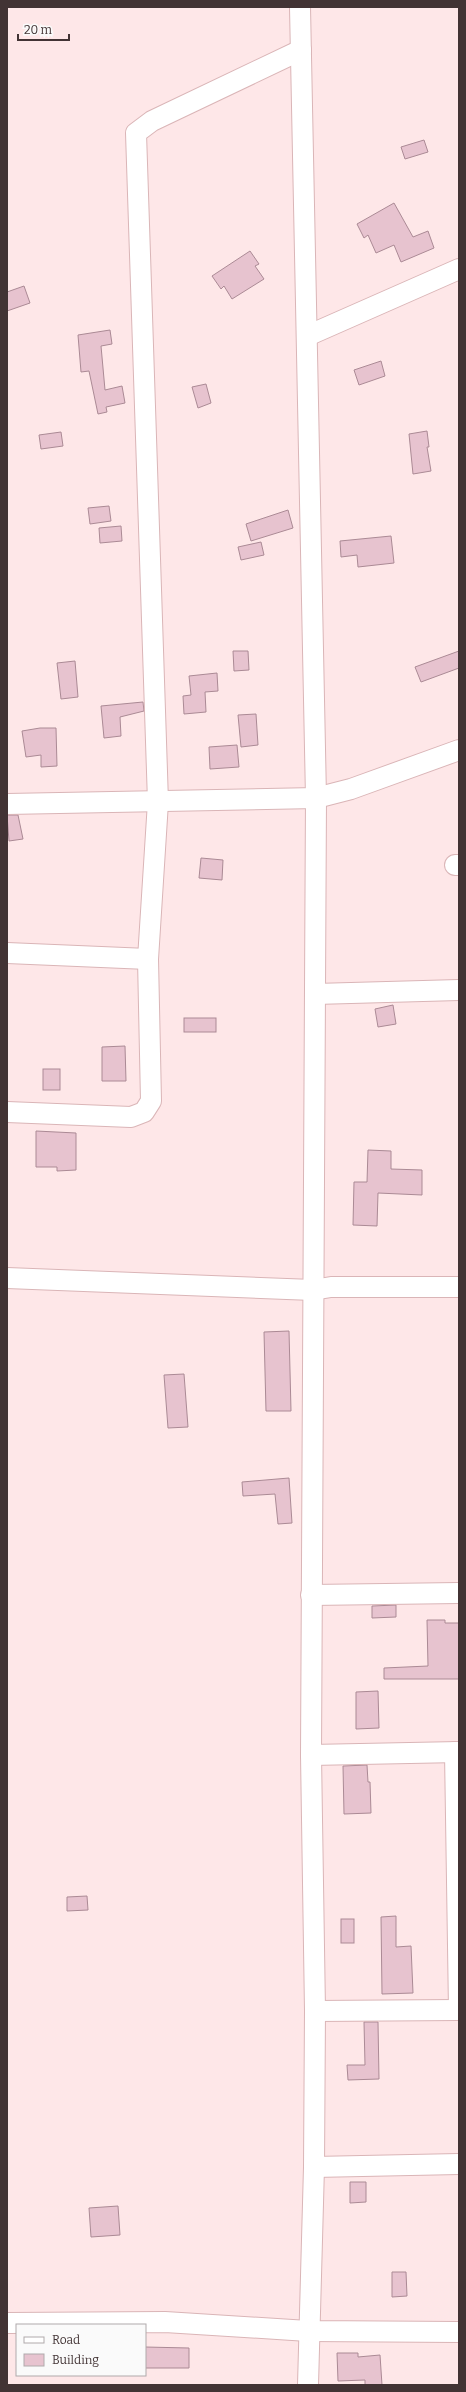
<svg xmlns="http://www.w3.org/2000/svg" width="466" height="2392" font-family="Bitter,serif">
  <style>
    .building { fill: #e7c3cf; stroke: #ab8a95 }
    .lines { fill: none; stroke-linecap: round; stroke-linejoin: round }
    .minor-casing { stroke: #dab5b7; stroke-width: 22 }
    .minor { stroke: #fff; stroke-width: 20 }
  </style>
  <rect width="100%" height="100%" fill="#fee7e8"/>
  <g class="building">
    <path d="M424 140 428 152 405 159 401 147Z"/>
    <path d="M394 203 413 237 428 231 434 248 401 262 394 245 376 253 368 235 364 238 357 224Z"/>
    <path d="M250 251 259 264 255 266 264 279 232 299 224 286 221 289 212 276Z"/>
    <path d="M24 286 30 303 7 311V292Z"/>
    <path d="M110 330 112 344 101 346 105 390 122 386 125 403 106 407 107 412 98 414 89 371 81 372 78 335Z"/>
    <path d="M381 361 385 376 359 385 354 370Z"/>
    <path d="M206 384 211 403 198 408 192 387Z"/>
    <path d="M427 431 429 447H427L431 471 413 474 409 434Z"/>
    <path d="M61 432 63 446 41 449 39 435Z"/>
    <path d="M109 506 111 521 90 524 88 508Z"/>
    <path d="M288 510 293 528 251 541 246 524Z"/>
    <path d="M121 526 122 541 100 543 99 528Z"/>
    <path d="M391 536 394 563 358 567 357 555 341 557 340 541Z"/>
    <path d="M261 542 264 555 241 560 238 547Z"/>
    <path d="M233 651H248L249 670 234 671Z"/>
    <path d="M459 651V668L421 682 415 667Z"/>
    <path d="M75 661 78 697 61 699 57 663Z"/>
    <path d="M217 673 218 691 205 692 206 712 184 714 183 696 191 695 189 676Z"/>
    <path d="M143 702 144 711 120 717 121 736 104 738 101 706Z"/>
    <path d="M256 714 258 745 241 747 238 715Z"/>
    <path d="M40 728H56L57 766 41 767V755L26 757 22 731Z"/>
    <path d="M237 745 239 767 210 769 209 747Z"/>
    <path d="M7 815H18L23 839 9 841Z"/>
    <path d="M201 858 223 860 222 880 199 878Z"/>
    <path d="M393 1005 396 1024 378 1027 375 1009Z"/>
    <rect x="184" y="1018" width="32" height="14"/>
    <path d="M125 1046 126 1081H102V1047Z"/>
    <rect x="43" y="1069" width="17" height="21"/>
    <path d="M36 1131 76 1133V1170L57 1171V1167H36Z"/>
    <path d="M368 1150 391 1151V1169L422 1170V1195L378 1193 377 1226 353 1225 354 1182H367Z"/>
    <path d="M289 1331 291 1411H266L264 1332Z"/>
    <path d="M184 1374 188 1427 168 1428 164 1375Z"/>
    <path d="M289 1478 292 1523 278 1524 275 1494 243 1496 242 1482Z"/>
    <path d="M396 1605V1617L372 1618V1606Z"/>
    <path d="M427 1620H445V1623H459V1679H384V1668L428 1666Z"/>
    <path d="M378 1691 379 1728 356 1729V1692Z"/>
    <path d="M367 1765 368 1782H370L371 1813 344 1814 343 1766Z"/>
    <path d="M87 1896 88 1910 67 1911V1897Z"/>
    <path d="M396 1916V1947L411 1946 413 1993 382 1994 381 1917Z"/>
    <rect x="341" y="1919" width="13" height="24"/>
    <path d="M364 2022H378L379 2079 348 2080 347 2065H365Z"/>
    <path d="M350 2182H366V2202L350 2203Z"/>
    <path d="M118 2206 120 2235 91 2237 89 2208Z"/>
    <path d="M392 2272H406L407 2296 392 2297Z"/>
    <path d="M145 2347 189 2348V2368H145Z"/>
    <path d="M337 2353H358V2357L380 2355 382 2385H365V2380L338 2381Z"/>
  </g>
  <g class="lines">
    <defs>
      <g id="minor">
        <path d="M300 7 316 798 311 1755 315 2011 314 2167 308 2385"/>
        <path d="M307 336 459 269"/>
        <path d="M7 804 316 798 351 789 459 750"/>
        <path d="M455 865H459"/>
        <path d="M7 953 148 959"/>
        <path d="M315 994 459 990"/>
        <path d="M7 1112 131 1117 144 1112 151 1101 148 959 158 802 136 133 152 121 301 50"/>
        <path d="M7 1278 313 1290 331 1287H459"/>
        <path d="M311 1595 459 1593"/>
        <path d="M455 1752 459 2010"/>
        <path d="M311 1755 459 1752"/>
        <path d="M315 2011 459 2010"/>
        <path d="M314 2167 459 2164"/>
        <path d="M7 2323 165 2322 308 2331 459 2332"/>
      </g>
    </defs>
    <use href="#minor" class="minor-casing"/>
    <use href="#minor" class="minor"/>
  </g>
  <rect width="466" height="2392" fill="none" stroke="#423334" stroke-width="16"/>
  <rect x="16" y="2324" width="130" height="52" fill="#fafafa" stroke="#b0aaab"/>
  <rect x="24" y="2337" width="20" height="6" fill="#ffffff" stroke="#b0aaab"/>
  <text x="52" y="2344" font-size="12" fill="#423334">Road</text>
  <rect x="24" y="2354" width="20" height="12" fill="#e7c3cf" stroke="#b0aaab"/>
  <text x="52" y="2364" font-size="12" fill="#423334">Building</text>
  <path d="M18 34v6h51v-6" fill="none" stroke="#423334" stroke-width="2"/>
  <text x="24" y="34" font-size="12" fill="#423334" stroke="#fafafa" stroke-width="3" paint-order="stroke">20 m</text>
</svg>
